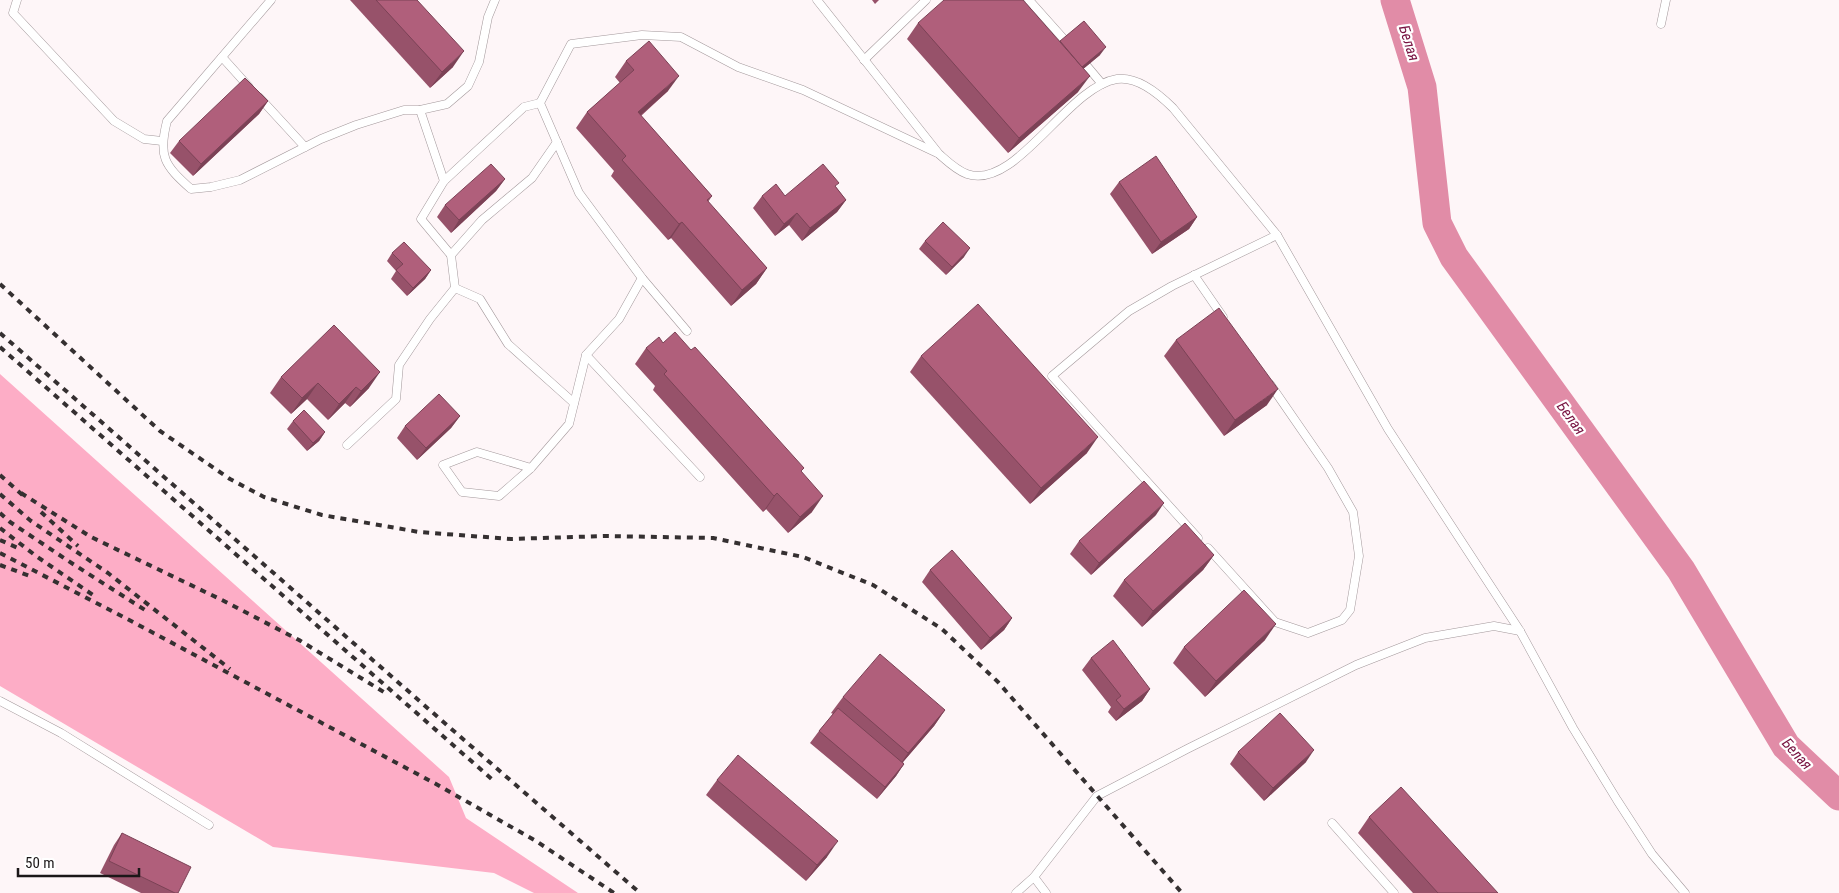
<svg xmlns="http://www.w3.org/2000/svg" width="1839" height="893" font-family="'Roboto Condensed',sans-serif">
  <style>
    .green { fill: #fdadc6 }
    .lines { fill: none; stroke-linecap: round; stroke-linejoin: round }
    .river { stroke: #e18ca7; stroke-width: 29 }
    .service-casing { stroke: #a3989b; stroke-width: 9 }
    .service { stroke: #fff; stroke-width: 8 }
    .rail { stroke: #353031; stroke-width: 4; stroke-dasharray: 6 6; stroke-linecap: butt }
    .wall { fill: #97526a }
    .shaded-wall { fill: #7b4256 }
    .building { fill: #b05f7b; stroke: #7b4256 }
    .labels { text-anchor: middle; stroke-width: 4.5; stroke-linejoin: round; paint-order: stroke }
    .water-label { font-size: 15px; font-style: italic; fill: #771240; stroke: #fff }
  </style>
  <rect width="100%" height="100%" fill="#fef6f8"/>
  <path class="green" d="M0 374 449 777 466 818 578 893H534L494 873 273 847 0 686Z"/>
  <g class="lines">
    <path class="river" d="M1395 0 1422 87 1437 223 1454 257 1681 570 1786 746 1839 796"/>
    <defs>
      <g id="service">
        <path d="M17 0 13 13 114 121 144 139 162 141"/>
        <path d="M271 0 167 121C158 156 164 165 191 189L211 187 240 180 321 139 356 125 404 110H420L447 104 468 86 479 62 488 17 495 0"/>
        <path d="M817 0 939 154C947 161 956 170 967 174 1016 191 1067 87 1117 79 1138 76 1159 94 1173 108L1277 235 1388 429 1520 631 1573 728 1617 800 1652 854 1685 893"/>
        <path d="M1029 0 1070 46"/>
        <path d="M1661 24 1666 0"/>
        <path d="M222 57 249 87"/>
        <path d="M1081 59 1102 84"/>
        <path d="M864 60 926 0"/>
        <path d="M259 97 305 147"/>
        <path d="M420 110 444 181"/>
        <path d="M451 255 421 219 444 181 524 107 540 103"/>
        <path d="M1194 275 1223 317"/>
        <path d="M455 288 480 299 508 344 574 403"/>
        <path d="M687 331 642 278 579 193 540 103 571 44 642 35 681 37 738 67 803 90 937 153"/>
        <path d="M586 355 700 477"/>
        <path d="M347 445 396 399 399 365 430 319 455 288 451 255 482 220 532 178 557 142"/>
        <path d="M531 468 477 452 443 465 462 492 499 496 531 468 569 424 586 355 619 319 642 278"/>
        <path d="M1198 538 1052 376 1129 311 1172 286 1277 235"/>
        <path d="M1208 548 1275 622 1308 633 1342 620 1350 610 1359 556 1353 512 1328 468 1270 384"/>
        <path d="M0 701 61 733 209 825"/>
        <path d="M1332 823 1394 893"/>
        <path d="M1034 877 1046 893"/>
        <path d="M1016 893 1034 877 1097 796 1187 749 1356 665 1425 638 1494 626 1520 631"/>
      </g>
    </defs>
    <use href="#service" class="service-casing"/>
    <use href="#service" class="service"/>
    <g class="rail">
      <path d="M0 284 160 431 230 479 264 497 322 515 419 532 511 539 606 536 713 538 803 557 873 585 942 629 998 682 1182 893"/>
      <path d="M0 333 440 719 640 893"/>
      <path d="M0 347 494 781"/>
      <path d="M0 475 26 498"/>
      <path d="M21 493 91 537 222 600 299 640 387 694"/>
      <path d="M0 494 31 521 108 573 230 669"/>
      <path d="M41 512 78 546"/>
      <path d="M0 513 10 522 73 564 145 610"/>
      <path d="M0 528 36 556 93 595"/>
      <path d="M0 540 18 548"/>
      <path d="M0 553 133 622 436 784 536 841 614 893"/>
      <path d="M0 565 30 576"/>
    </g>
  </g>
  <g class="wall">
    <path d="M350 0H417L453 67 430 88Z"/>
    <path d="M872 0H879L875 4Z"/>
    <path d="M1084 21 1100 55 1083 69 1078 92 1008 153 907 39 918 23 1060 42Z"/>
    <path d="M626 61 668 91 641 116 712 196 708 202 767 268 756 284 731 306 671 238 668 240 611 176 614 171 576 128 587 112 620 83 615 77Z"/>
    <path d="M268 101 259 114 193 176 170 153 179 141Z"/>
    <path d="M505 179 496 191 451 233 437 217 445 205Z"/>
    <path d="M1119 182 1197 217 1189 229 1152 254 1110 194Z"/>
    <path d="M836 187 846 200 837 212 802 241 789 225 775 236 753 208 762 196H785Z"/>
    <path d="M925 241 964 257 946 275 919 249Z"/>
    <path d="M392 253 431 270 425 279 407 296 391 279 396 271 387 261Z"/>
    <path d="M1176 340 1267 405 1224 436 1164 356Z"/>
    <path d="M663 343 801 472 812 512 788 533 766 509 763 512 653 390 655 386 635 364 646 348Z"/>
    <path d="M921 356 1087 453 1030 504 910 372Z"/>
    <path d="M281 377 369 388 350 407 345 403 328 420 307 399 291 414 270 393Z"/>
    <path d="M460 416 451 428 417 460 397 438 405 426Z"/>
    <path d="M293 421 325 432 319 441 307 451 287 429Z"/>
    <path d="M1156 515 1091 575 1070 554 1079 541Z"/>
    <path d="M1214 555 1203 570 1142 627 1113 596 1124 580Z"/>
    <path d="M930 570 1012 618 1004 630 981 650 922 582Z"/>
    <path d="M1265 640 1205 697 1173 663 1184 647Z"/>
    <path d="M1091 658 1150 689 1142 701 1116 721 1108 712 1111 707 1082 670Z"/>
    <path d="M843 697 945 710 934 726 903 762 904 764 896 776 877 799 810 743 819 731 833 714 831 713Z"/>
    <path d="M1238 752 1306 762 1264 801 1230 764Z"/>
    <path d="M717 780 827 857 806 881 706 795Z"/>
    <path d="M1369 817 1498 893H1413L1358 833Z"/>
    <path d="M122 833 178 893H141L100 873 114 845Z"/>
  </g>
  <g class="shaded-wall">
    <path d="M1106 47 1100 55 1076 75 1082 67Z"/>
    <path d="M464 51 453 67 430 88 442 72Z"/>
    <path d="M679 76 668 91 626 128 638 112Z"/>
    <path d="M1090 76 1078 92 1008 153 1019 138Z"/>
    <path d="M268 101 259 114 193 176 201 164Z"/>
    <path d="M505 179 496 191 451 233 459 220Z"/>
    <path d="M846 200 837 212 802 241 810 228Z"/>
    <path d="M797 213 789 225 775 236 784 224Z"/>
    <path d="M1197 217 1189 229 1152 254 1161 242Z"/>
    <path d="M682 222 671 238 668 240 679 224Z"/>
    <path d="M970 248 964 257 946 275 952 267Z"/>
    <path d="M767 268 756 284 731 306 742 290Z"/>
    <path d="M431 270 425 279 407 296 413 288Z"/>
    <path d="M380 372 369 388 350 407 361 391Z"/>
    <path d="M318 383 307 399 291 414 302 398Z"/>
    <path d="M356 387 345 403 328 420 339 404Z"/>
    <path d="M1278 389 1267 405 1224 436 1235 420Z"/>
    <path d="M460 416 451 428 417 460 426 448Z"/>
    <path d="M325 432 319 441 307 451 313 443Z"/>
    <path d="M1098 437 1087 453 1030 504 1041 488Z"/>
    <path d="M777 493 766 509 763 512 774 496Z"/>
    <path d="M823 496 812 512 788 533 800 517Z"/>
    <path d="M1164 503 1156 515 1091 575 1099 563Z"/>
    <path d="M1214 555 1203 570 1142 627 1153 611Z"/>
    <path d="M1012 618 1004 630 981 650 990 638Z"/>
    <path d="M1276 624 1265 640 1205 697 1216 681Z"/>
    <path d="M1150 689 1142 701 1116 721 1124 709Z"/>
    <path d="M945 710 934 726 897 769 908 753Z"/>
    <path d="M1314 750 1306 762 1264 801 1273 788Z"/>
    <path d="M904 764 896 776 877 799 885 787Z"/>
    <path d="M838 841 827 857 806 881 817 865Z"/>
  </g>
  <g class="building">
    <path d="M376 0H417L464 51 442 72Z"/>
    <path d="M944 0H1023L1090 76 1019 138 918 23Z"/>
    <path d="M1084 21 1106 47 1082 67 1060 41Z"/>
    <path d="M649 41 679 76 638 112 712 196 707 200 767 268 742 290 682 222 679 224 622 160 626 156 587 112 634 70 626 61Z"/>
    <path d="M245 78 268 101 201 164 179 141Z"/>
    <path d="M1156 156 1197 217 1161 242 1119 182Z"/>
    <path d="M491 164 505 179 459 220 445 205Z"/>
    <path d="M823 164 839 183 835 186 846 200 810 228 797 213 784 224 762 196 776 184 785 196Z"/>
    <path d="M943 222 970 248 952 267 925 241Z"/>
    <path d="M404 242 431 270 413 288 396 270 403 264 392 253Z"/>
    <path d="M978 304 1098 437 1041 488 921 356Z"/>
    <path d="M1219 308 1278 389 1235 420 1176 340Z"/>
    <path d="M334 325 380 372 361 391 356 387 339 404 318 383 302 398 281 377Z"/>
    <path d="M675 332 691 350 695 347 804 468 801 471 823 496 800 517 777 493 774 496 664 374 667 371 646 348 659 337 663 343Z"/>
    <path d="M439 394 460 416 426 448 405 426Z"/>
    <path d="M304 410 325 432 313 443 293 421Z"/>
    <path d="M1144 481 1164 503 1099 563 1079 541Z"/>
    <path d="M1185 523 1214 555 1153 611 1124 580Z"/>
    <path d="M952 550 1012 618 990 638 930 570Z"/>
    <path d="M1244 590 1276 624 1216 681 1184 647Z"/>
    <path d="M1113 640 1150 689 1124 709 1116 700 1121 696 1091 658Z"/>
    <path d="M880 654 945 710 908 753 843 697Z"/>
    <path d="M838 708 904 764 885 787 819 731Z"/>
    <path d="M1280 713 1314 750 1273 788 1238 752Z"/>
    <path d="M738 755 838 841 817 865 717 780Z"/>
    <path d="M1401 787 1498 893H1438L1369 817Z"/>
    <path d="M122 833 191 867 178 893H175L109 861Z"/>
  </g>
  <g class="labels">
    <g class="water-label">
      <text transform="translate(1409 43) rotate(72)" y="5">Белая</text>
      <text transform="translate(1571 418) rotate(54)" y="5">Белая</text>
      <text transform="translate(1797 754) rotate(48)" y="5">Белая</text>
    </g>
  </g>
  <path d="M18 868v8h121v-8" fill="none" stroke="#1b1718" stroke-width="2.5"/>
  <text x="25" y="868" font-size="15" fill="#1b1718" stroke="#ffffff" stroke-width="4" paint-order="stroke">50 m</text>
</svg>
